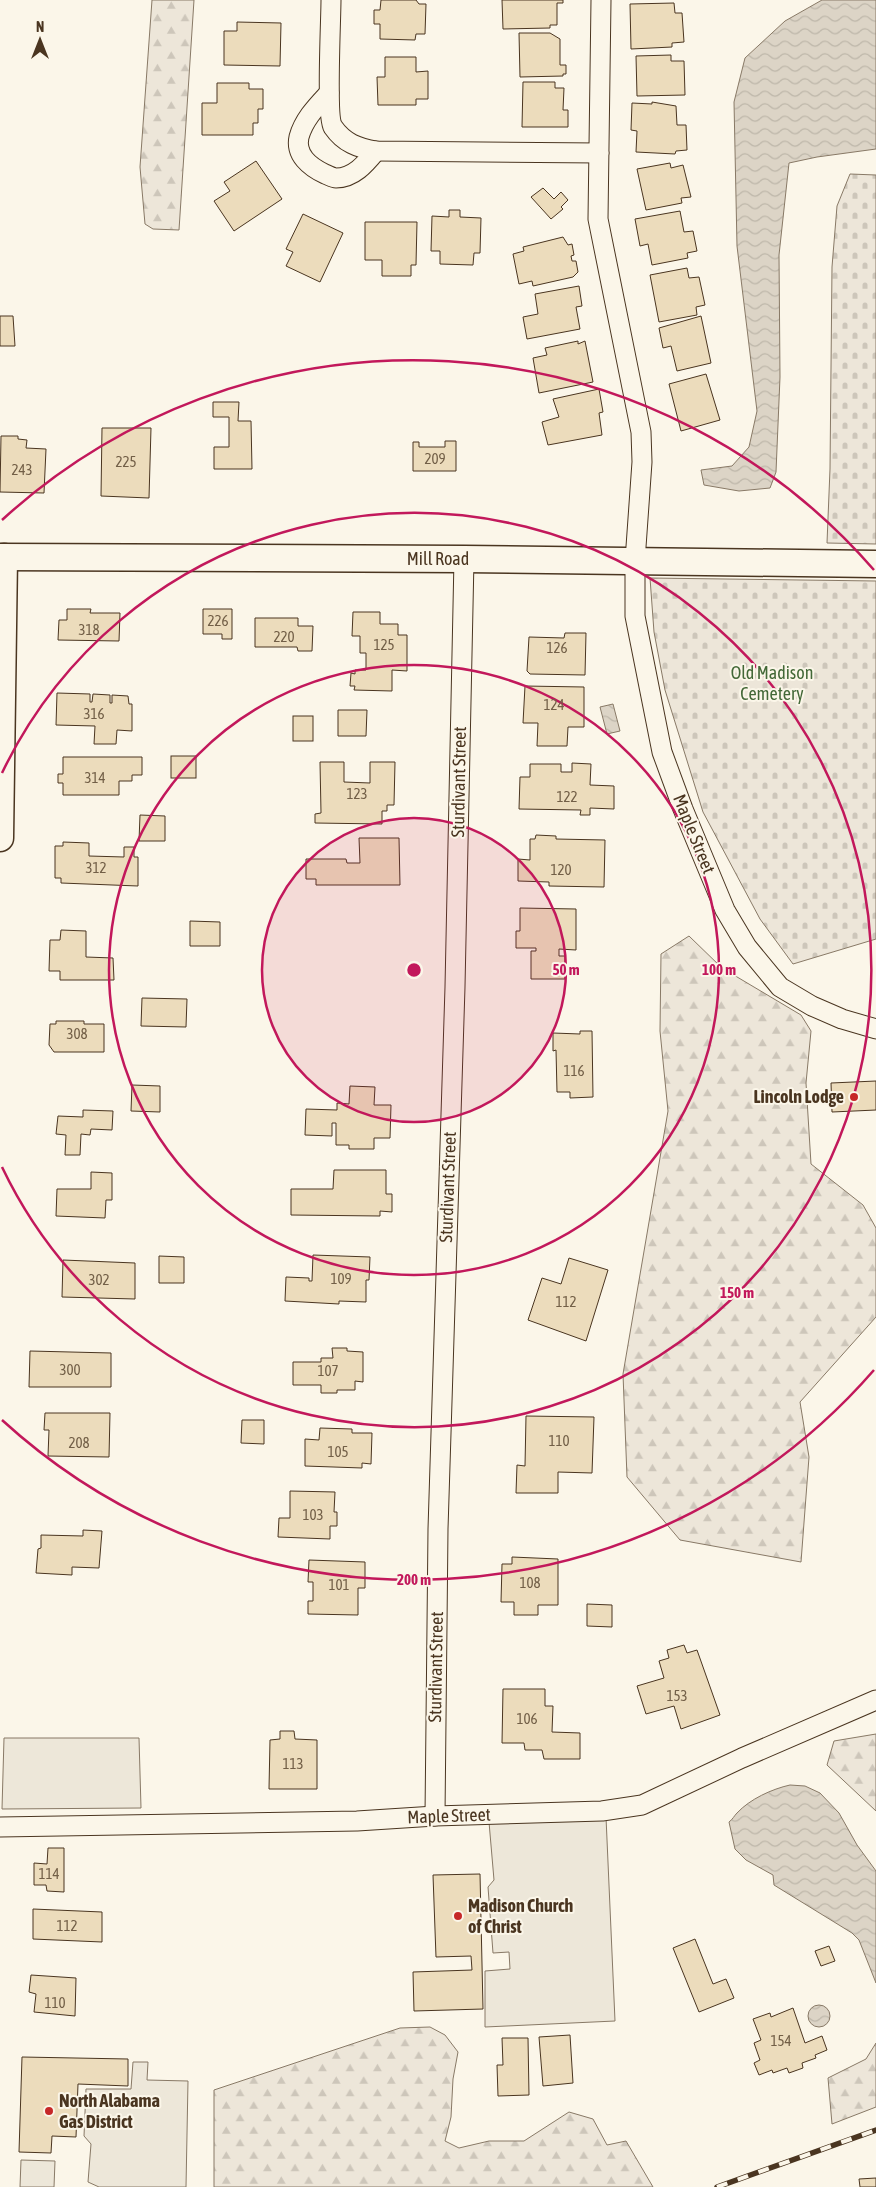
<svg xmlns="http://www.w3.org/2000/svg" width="876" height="2187" font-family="'Asap Condensed',sans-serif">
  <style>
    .forest { fill: url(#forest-firs); stroke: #887966 }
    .cemetery { fill: url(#cemetery-stones); stroke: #887966 }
    .parking { fill: #ede7d9; stroke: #887966 }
    .water { fill: url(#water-waves); stroke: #887966 }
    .building { fill: #ecdcbc; stroke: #4a3520 }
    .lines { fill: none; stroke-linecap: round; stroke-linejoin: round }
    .street-casing { stroke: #4a3520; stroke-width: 21 }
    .secondary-casing { stroke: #4a3520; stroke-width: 29 }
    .street { stroke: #fbf6e9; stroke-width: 19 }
    .secondary { stroke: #fbf6e9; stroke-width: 26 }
    .rail-casing { stroke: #4a3520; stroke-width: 5.5 }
    .rail { stroke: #fbf6e9; stroke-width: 4; stroke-dasharray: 11; stroke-linecap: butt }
    .ring { fill: none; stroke: #c2185b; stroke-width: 2.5 }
    .poi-dot { fill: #c62828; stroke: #fbf6e9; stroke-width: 2 }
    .labels { text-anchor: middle; stroke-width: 4; stroke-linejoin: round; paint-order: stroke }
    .number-label { font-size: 15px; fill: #725f47 }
    .street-label { font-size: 18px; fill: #4a3520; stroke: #fbf6e9 }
    .park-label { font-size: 18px; fill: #436837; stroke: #fbf6e9 }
    .poi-label { font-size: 18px; font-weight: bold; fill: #4a3520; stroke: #fbf6e9; text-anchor: start }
    .centre { fill: #c2185b; stroke: #fbf6e9; stroke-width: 2.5 }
    .ring-label { font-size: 15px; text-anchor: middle; font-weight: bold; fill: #c2185b; stroke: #fbf6e9; stroke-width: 4; stroke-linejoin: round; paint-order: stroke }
  </style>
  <defs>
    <pattern id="forest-firs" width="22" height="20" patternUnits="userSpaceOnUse" patternTransform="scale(1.25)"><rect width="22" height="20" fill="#ede6d9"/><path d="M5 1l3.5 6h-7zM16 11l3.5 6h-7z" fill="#cdc6ba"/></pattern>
    <pattern id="cemetery-stones" width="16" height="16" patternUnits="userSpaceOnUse" patternTransform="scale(1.25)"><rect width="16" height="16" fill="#ede6d9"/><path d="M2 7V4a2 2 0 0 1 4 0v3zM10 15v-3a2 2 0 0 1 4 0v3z" fill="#cdc6ba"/></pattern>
    <pattern id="water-waves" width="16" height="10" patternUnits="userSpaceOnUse" patternTransform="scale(1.25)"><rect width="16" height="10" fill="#dcd4c6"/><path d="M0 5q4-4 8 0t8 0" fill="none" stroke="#beb7aa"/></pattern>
  </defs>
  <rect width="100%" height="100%" fill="#fbf6e9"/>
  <g class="forest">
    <path d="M152 0H194L179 230 153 229 145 224 140 167Z"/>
    <path d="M689 936 722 968 801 1015 811 1031 806 1083 811 1164 863 1205 876 1228V1317L800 1402 809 1457 801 1562 680 1540 627 1477 623 1374 668 1111 660 1031 661 954Z"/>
    <path d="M876 1734V1811L827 1765 834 1741Z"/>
    <path d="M430 2027 445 2035 458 2052 453 2079 451 2117 445 2141 459 2148 489 2141H524L569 2112 593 2119 607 2145 626 2141 653 2187H214V2090L400 2028Z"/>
    <path d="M876 2043V2107L832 2124 828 2078 866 2059Z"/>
  </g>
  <g class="cemetery">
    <path d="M850 174 876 175V544L827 543 830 469 832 267 837 206Z"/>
    <path d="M650 578 876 581V939L793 964 760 919 703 812 665 690 654 632Z"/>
  </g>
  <g class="parking">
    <path d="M4 1738H139L141 1808 2 1809Z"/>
    <path d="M606 1817 615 2021 485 2027V1971L510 1969 509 1952 493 1953 488 1887 494 1880 489 1822Z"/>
    <path d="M133 2062H148L147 2080 188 2081 186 2187H99L88 2182 91 2144 84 2136 86 2089H131Z"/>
    <path d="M21 2160 55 2161 54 2187H20Z"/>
  </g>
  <g class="water">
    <path d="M822 0H876V149L817 157 789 163 779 255 780 377 776 472 770 488 739 491 704 485 701 470 732 466 749 447 757 411 737 246 734 102 745 58 785 21Z"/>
    <path d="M613 704 620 731 607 734 600 707Z"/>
    <path d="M790 1785 805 1786 820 1793 839 1813 857 1845 876 1871V1983L859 1940 852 1933 774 1885 773 1875 746 1860 735 1849 729 1822C733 1819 734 1816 737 1813 750 1799 772 1789 790 1785Z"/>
    <circle cx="819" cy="2016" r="11"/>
  </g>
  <g class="building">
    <path d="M381 0H416L419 4H426L425 34H416L415 40 380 39V24H374V10H380Z"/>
    <path d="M502 0H563V3H557V25H550V28L503 29Z"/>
    <path d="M674 3 675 13H682L684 42 672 43V47L631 49 630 4Z"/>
    <path d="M237 22 281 23 280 66 224 65V31H237Z"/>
    <path d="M519 33H550L560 39V65H566V74H563V76L520 77Z"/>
    <path d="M671 55V61H684L685 95 637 96 636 56Z"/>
    <path d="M385 57H416V72L428 71V99H416V105H378L377 77H385Z"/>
    <path d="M523 82H555V88H564L563 110H568V127H522Z"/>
    <path d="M217 83H249V89H263V109H258V123H253V135H202V103H217Z"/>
    <path d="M652 102 676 106 677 125H686L687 150 676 151 675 154 636 152 637 131 631 130 632 103 652 104Z"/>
    <path d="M256 161 282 199 234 231 214 201 230 191 224 182Z"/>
    <path d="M670 163 671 168 683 165 691 197 681 198 682 203 646 210 637 169Z"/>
    <path d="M543 188 554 199 561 192 568 200 561 207 563 209 551 219 531 197Z"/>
    <path d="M449 210H460V217L481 218 480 253H474L473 265 440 264V251H431L432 216 449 217Z"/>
    <path d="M680 211 684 232 693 231 697 251 687 253 688 258 652 265 648 244 640 246 635 219Z"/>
    <path d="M303 214 343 233 320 282 286 266 293 252 286 249Z"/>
    <path d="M365 222H417L416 265H411V276H382V260H365Z"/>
    <path d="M563 237 568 245 572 244 574 255 571 256 572 261H576L578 272 573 277 533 286 532 281 519 284 513 254 524 251 523 247Z"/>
    <path d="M687 268 689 278 699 277 705 305 696 307 697 315 659 322 650 275Z"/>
    <path d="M579 286 582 306 576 307 580 329 527 339 523 317 538 314 535 294Z"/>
    <path d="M0 316H13L15 346H0Z"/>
    <path d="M701 316 711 363 677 371 671 346 663 348 659 328Z"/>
    <path d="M578 341V344L585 341 593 382 539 393 533 358 547 355 545 348Z"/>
    <path d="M706 374 720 420 681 431 669 384Z"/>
    <path d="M599 389 603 412 599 413 602 435 548 445 542 422 559 417 553 399Z"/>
    <path d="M213 402H239L238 421H251L252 469H214V447H229V417H213Z"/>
    <path d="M102 428H151L149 498 101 496Z"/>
    <path d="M1 436H18V439L27 440 26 448 46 449 44 493 0 492Z"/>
    <path d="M445 441H456V471H413V442H419V447H445Z"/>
    <path d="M67 609H91L90 613H120L119 641 58 640 59 620H67Z"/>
    <path d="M203 609H232V639H222V634H203Z"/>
    <path d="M353 612H380V624H398V635H407V671L392 670V691L354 690 355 686H350L351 673 355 674V670H366V653H360V636H352Z"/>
    <path d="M255 618H298V626H313L312 651H298L297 647H255Z"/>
    <path d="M565 633H586L585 675 530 674 527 671 529 637 564 638Z"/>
    <path d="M525 686 584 687V727H568L567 746H537L538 723H523Z"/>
    <path d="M57 693 90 694V702H92L93 694 110 695V703H112V695L128 696 129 704H132V731L117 730 116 744H94L95 726 56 725Z"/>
    <path d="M338 710H367L366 736H338Z"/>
    <rect x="293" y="716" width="20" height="25"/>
    <rect x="171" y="756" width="25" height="22"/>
    <path d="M63 757H142V775H132V781H119V795H63V783H58V774H63Z"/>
    <path d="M320 762H344V782L370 783V762H395L394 805H387V811H382V824L315 823V814L321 813Z"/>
    <path d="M572 763 591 764 590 785 614 786V809L590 808V815H580L581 810 519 809 520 777H530V764H561V772H572Z"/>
    <path d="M140 815 165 816V841H139Z"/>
    <path d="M536 835 556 836V839L605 840 604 887 549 886V882L518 881V859L530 860V839H535Z"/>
    <path d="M359 838H399L400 885H316V879H306V859H346L347 863H360Z"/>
    <path d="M63 842 89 843V856L124 857V847H134V857H138V886L61 883V878H55V846H63Z"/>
    <path d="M520 908 576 909V950L559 949V956H565V979H531V951H536V948H516V931H520Z"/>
    <path d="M190 921 220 922V946H190Z"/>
    <path d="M61 930 86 931V957L113 958 114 980H60V971H49L50 940H60Z"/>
    <path d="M142 998 187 999 186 1027 141 1026Z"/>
    <path d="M56 1021H84V1024H104V1052H54L49 1045 50 1024H56Z"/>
    <path d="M580 1031H592L593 1097 570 1098V1092H557L556 1050 553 1051V1033L580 1034Z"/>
    <path d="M876 1081V1110L832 1112 831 1083Z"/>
    <path d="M132 1085 160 1086V1112L131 1111Z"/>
    <path d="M350 1086 375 1087 374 1105H391L390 1138H374V1149H349V1145H336V1123H332V1136L305 1135 306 1109 337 1110V1103L349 1104Z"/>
    <path d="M83 1110 113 1111 112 1130 91 1129 90 1135 81 1134 80 1155H65L66 1135 56 1134 58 1116 83 1117Z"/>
    <path d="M334 1170H386V1194H392V1212L380 1211V1216L291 1215V1189H333Z"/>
    <path d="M91 1172 112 1173V1200H106L105 1218 56 1216 57 1189H91Z"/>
    <path d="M313 1255 370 1257 369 1280H366V1302L339 1301V1304L285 1301 286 1277 309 1278V1281H312Z"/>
    <path d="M159 1256 184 1257V1283H159Z"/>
    <path d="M569 1258 608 1270 586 1341 528 1320 542 1278 561 1284Z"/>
    <path d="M63 1260 135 1263V1299L62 1297Z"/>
    <path d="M332 1348H347V1351L363 1352V1382L355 1381V1390H337V1393H321V1385H293V1362H321V1358H333Z"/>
    <path d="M30 1351 111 1353V1387H29Z"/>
    <path d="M45 1413H110L109 1457 48 1456 49 1430H44Z"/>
    <path d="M526 1416 594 1417 592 1473 558 1472V1493H516L517 1465 525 1466Z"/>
    <path d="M242 1420H264V1444L241 1443Z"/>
    <path d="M320 1428 352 1429V1433H372L371 1464 362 1463V1468L305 1466V1439L319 1440Z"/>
    <path d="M290 1491 335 1492 334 1512H337V1526H330V1539L278 1537 279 1518H290Z"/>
    <path d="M83 1530 102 1531 99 1568 72 1567V1575L36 1573 38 1549 41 1548V1535L83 1536Z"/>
    <path d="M512 1557 558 1559V1605H538V1615H514V1602H501L502 1564H512Z"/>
    <path d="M309 1560 365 1562V1588H358V1615L308 1614V1601H313V1582H308Z"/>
    <path d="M587 1604 612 1605V1627L587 1626Z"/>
    <path d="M684 1645 687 1653 697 1650 720 1715 681 1729 674 1706 646 1714 637 1686 664 1678 659 1661 669 1658 667 1650Z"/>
    <path d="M503 1689H545V1706H553L552 1732 580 1733V1759H544L542 1750H525L524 1743H502Z"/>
    <path d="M280 1731H294L295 1739 317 1740V1789H269L270 1740 280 1739Z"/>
    <path d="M48 1848H64V1892L47 1891 46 1885H34V1863L47 1864Z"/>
    <path d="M480 1874 483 2009 414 2011 413 1972 472 1970 471 1956 436 1957 433 1875Z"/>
    <path d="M33 1909 102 1912V1942L33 1939Z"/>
    <path d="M695 1939 713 1984 726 1979 734 1998 699 2012 673 1948Z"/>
    <path d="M829 1946 835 1961 821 1966 815 1951Z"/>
    <path d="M31 1975 76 1978 75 2016 34 2012 36 1994 29 1992Z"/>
    <path d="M793 2008 805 2043 822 2036 827 2050 815 2055 816 2058 802 2063 803 2068 789 2073 787 2068 773 2073 772 2070 759 2075 754 2063 760 2060 754 2043 761 2040 753 2019 770 2013 771 2017Z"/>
    <path d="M570 2035 573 2083 543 2086 539 2037Z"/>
    <path d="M502 2038H528L529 2095 498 2096 497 2065H503Z"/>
    <path d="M22 2057 128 2059V2086L78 2084 76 2137 52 2136 51 2153 19 2152Z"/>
    <path d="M876 2178V2187H860L859 2179Z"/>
  </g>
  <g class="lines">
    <defs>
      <g id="street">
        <path d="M331 0C331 20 326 116 333 127 344 143 358 148 376 151L599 153"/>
        <path d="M601 0 598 219 641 432 642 462 635 561V616L662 752 683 809 725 910 747 947 780 987 812 1006 842 1019 876 1029"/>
        <path d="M329 93C317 106 304 119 299 137 295 155 310 167 325 174 328 175 333 178 336 178 354 178 366 163 376 151"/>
        <path d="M435 1816 438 1529 455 987 464 559"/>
        <path d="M0 1827 357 1821 435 1816 602 1811 642 1805 742 1758 876 1700"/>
      </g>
      <g id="secondary">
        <path d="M0 557 464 559 876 564"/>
        <path d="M0 838 4 557"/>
      </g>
    </defs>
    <use href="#street" class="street-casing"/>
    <use href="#secondary" class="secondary-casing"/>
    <use href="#street" class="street"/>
    <use href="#secondary" class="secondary"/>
    <defs>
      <path id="rail" d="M717 2187 876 2130"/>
    </defs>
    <use href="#rail" class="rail-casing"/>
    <use href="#rail" class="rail"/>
  </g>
  <circle cx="414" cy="970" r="152" fill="#c2185b" fill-opacity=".12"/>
  <g class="ring">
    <circle cx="414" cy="970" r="152"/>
    <circle cx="414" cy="970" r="305"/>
    <path d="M2 773A457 457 0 1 1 2 1167"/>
    <path d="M874 1370A610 610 0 0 1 2 1420M2 520A610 610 0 0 1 874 570"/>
  </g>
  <g class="poi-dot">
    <circle cx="854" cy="1097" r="5"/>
    <circle cx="458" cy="1916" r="5"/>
    <circle cx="49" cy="2111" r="5"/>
  </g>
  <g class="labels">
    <g class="number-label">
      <text x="435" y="464">209</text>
      <text x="126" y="467">225</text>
      <text x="22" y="475">243</text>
      <text x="218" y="626">226</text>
      <text x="89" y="635">318</text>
      <text x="284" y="642">220</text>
      <text x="384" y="650">125</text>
      <text x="557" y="653">126</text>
      <text x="554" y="710">124</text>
      <text x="94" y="719">316</text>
      <text x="95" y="783">314</text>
      <text x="357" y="799">123</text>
      <text x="567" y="802">122</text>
      <text x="96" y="873">312</text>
      <text x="561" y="875">120</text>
      <text x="77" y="1039">308</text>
      <text x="574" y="1076">116</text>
      <text x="341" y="1284">109</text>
      <text x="99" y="1285">302</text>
      <text x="566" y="1307">112</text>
      <text x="70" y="1375">300</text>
      <text x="328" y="1376">107</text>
      <text x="559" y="1446">110</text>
      <text x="79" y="1448">208</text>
      <text x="338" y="1457">105</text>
      <text x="313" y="1520">103</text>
      <text x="530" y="1588">108</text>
      <text x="339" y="1590">101</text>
      <text x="677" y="1701">153</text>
      <text x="527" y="1724">106</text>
      <text x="293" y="1769">113</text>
      <text x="49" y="1879">114</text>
      <text x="67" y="1931">112</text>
      <text x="55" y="2008">110</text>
      <text x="781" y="2046">154</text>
    </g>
    <g class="street-label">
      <text x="438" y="565">Mill Road</text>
      <text transform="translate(459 782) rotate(-89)" y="6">Sturdivant Street</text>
      <text transform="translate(694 834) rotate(68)" y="6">Maple Street</text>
      <text transform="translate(448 1187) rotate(-88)" y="6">Sturdivant Street</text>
      <text transform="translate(436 1667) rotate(-89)" y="6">Sturdivant Street</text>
      <text transform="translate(449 1816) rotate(-2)" y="6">Maple Street</text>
    </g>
    <g class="park-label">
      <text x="772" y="679">Old Madison<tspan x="772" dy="21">Cemetery</tspan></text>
    </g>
    <g class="poi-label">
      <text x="844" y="1103" text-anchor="end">Lincoln Lodge</text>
      <text x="468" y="1912">Madison Church<tspan x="468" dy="21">of Christ</tspan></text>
      <text x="59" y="2107">North Alabama<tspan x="59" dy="21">Gas District</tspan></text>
    </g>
  </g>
  <circle cx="414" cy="970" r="8" class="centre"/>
  <g class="ring-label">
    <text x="566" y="975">50 m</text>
    <text x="719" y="975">100 m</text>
    <text x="737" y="1298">150 m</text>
    <text x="414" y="1585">200 m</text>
  </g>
  <g transform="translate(40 40)" stroke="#fbf6e9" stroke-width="4" paint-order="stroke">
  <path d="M0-4L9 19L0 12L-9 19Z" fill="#4a3520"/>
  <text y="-8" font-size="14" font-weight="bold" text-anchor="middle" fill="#4a3520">N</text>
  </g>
</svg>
